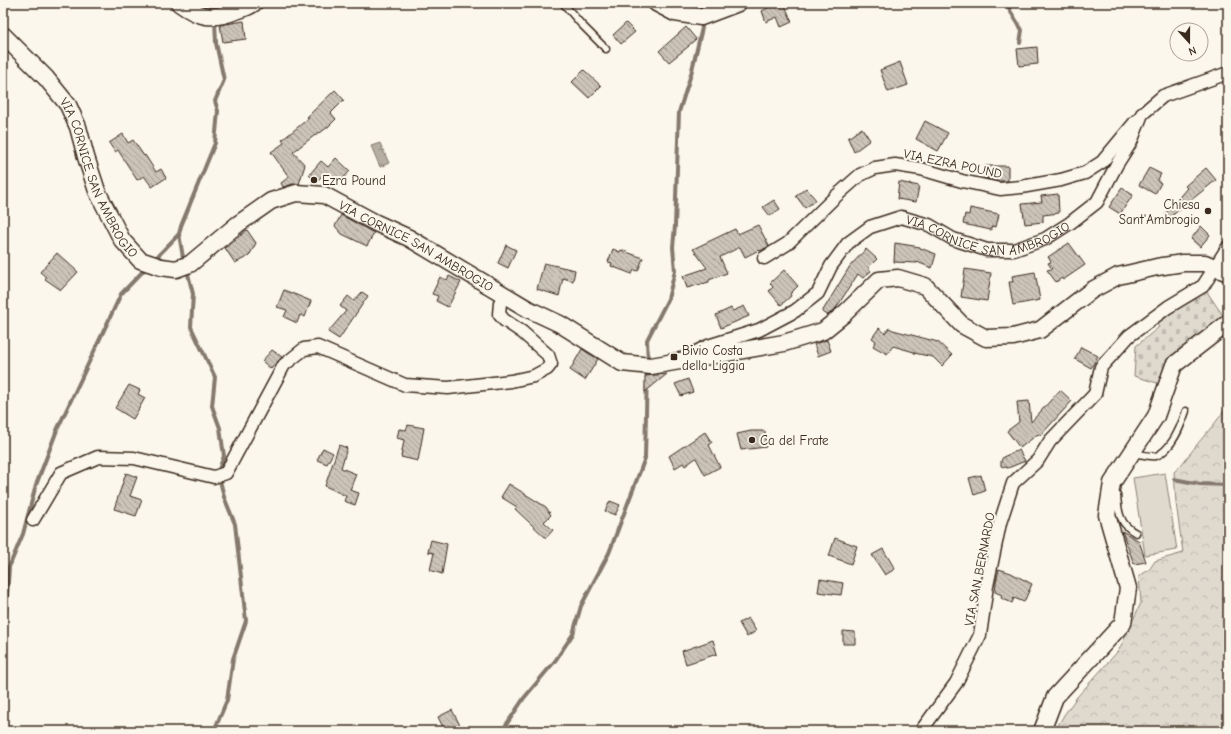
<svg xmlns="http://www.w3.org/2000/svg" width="1231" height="734" font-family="'Comic Neue',sans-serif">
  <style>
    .grass { fill: #dfd9ce; stroke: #8d8276 }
    .forest { fill: url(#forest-crowns); stroke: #8d8276 }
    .cemetery { fill: url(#cemetery-stones); stroke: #8d8276 }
    .water { fill: url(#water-ripples); stroke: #85796d }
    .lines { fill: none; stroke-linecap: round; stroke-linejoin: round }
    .stream { stroke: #85796d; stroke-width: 4 }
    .building { fill: url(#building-back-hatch); stroke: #3b2a1e }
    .lane-casing { stroke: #3b2a1e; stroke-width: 9 }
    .street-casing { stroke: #3b2a1e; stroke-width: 15 }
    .secondary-casing { stroke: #3b2a1e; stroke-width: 19 }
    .lane { stroke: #fbf7ec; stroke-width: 6 }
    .street { stroke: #fbf7ec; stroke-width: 12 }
    .secondary { stroke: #fbf7ec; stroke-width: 16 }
    .poi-dot { fill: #3b2a1e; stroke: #fbf7ec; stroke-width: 1.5 }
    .labels { text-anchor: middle; stroke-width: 4; stroke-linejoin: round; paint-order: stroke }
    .street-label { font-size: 13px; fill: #3b2a1e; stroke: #fbf7ec }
    .poi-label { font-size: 13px; fill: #3b2a1e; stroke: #fbf7ec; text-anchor: start }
  </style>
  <defs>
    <pattern id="forest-crowns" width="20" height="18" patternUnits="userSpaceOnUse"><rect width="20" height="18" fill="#dfd9ce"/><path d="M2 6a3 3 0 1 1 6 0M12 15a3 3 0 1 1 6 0" fill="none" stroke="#c0bab0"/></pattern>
    <pattern id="cemetery-stones" width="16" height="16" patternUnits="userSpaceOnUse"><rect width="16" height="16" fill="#dfd9ce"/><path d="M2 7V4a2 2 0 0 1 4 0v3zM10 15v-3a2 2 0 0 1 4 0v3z" fill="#c0bab0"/></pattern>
    <pattern id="water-ripples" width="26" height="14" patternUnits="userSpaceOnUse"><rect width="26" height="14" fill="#b6aea2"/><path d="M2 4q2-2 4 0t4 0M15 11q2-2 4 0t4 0" fill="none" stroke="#958e83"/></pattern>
    <pattern id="building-back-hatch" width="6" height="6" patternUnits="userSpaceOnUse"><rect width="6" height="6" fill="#ccc4b9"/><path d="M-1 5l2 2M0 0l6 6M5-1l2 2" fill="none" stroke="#a79f96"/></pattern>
  </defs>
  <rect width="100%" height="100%" fill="#fbf7ec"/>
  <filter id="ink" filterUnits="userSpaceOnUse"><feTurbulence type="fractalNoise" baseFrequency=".025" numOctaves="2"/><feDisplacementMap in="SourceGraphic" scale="8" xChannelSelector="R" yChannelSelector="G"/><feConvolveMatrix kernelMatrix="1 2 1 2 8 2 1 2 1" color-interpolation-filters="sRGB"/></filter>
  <g filter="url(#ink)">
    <path class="grass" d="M1165 473 1177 550 1145 555 1133 478Z"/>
    <path class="forest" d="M1228 405V731H1055L1064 715 1077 697 1119 650 1141 603 1139 576 1149 570 1155 561 1183 553 1176 503 1174 472C1184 463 1191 452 1199 442 1209 430 1220 418 1228 405Z"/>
    <path class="cemetery" d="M1203 286 1228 323 1174 365 1167 386 1134 376 1136 346 1159 327 1152 319Z"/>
    <path class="water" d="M380 143 389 163 380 167 371 146Z"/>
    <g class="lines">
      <g class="stream">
        <path d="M1011 3 1009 9 1022 30 1020 43"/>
        <path d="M217 12 220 3"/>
        <path d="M700 12 702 3"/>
        <path d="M153 261 179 234"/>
        <path d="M184 263 179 234 181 226 215 143 218 111 215 101 224 80 216 43 215 21"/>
        <path d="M187 270 193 294 191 327 215 377 212 406 220 428 224 456 218 472 224 497 235 524 246 621 233 659 227 700 214 731"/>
        <path d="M648 363 647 340 668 299 675 271 673 247 675 226 679 112 691 74 702 28 701 19"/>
        <path d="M1174 479 1200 484 1228 485"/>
        <path d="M3 629 6 611 9 567 23 534 36 485 57 430 121 294 148 266"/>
        <path d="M502 731 524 698 555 661 573 634 581 606 609 553 645 458 647 370"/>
      </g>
    </g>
    <g class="building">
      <path d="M777 3H784L792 22 781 27 777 17 766 22 762 11Z"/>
      <path d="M244 21 246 39 223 42 220 25Z"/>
      <path d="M626 23 635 32 621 44 613 35Z"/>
      <path d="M686 27 696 39 688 46H689L669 62 659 51Z"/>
      <path d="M1037 47 1038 64 1019 66 1017 49Z"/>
      <path d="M900 62 908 85 888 92 880 70Z"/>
      <path d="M584 70 601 86 589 98 572 82Z"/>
      <path d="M335 90 344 100 331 113 336 119 329 126 320 133 319 132 293 152 305 165 299 184H293L283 187 281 183 289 177 271 152 284 143 282 140 309 118 307 117Z"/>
      <path d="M925 121 948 133 938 151 916 139Z"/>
      <path d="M862 128 870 140 854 152 848 138Z"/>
      <path d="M123 134 128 143 133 140 144 156 145 155 156 172 161 169 166 178 152 187 144 176 137 180 118 150 115 152 109 143Z"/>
      <path d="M336 158 350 171 337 185 324 174 316 182 309 175 321 161 328 167Z"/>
      <path d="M985 166H1008V181H1000L994 180V179L984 178Z"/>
      <path d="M1149 168 1161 174 1157 181 1161 183 1155 194 1139 185Z"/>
      <path d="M1206 168 1216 180 1169 218 1165 214 1187 188 1185 186Z"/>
      <path d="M899 182 919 186 916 202 897 199Z"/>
      <path d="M806 188 816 200 805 208 796 196Z"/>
      <path d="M1122 188 1133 195 1120 214 1109 207Z"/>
      <path d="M1058 194 1059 213 1043 215V222L1025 224 1022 204 1042 202 1041 196Z"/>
      <path d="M774 200 780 209 770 216 763 207Z"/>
      <path d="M970 208 999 214 996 227 992 226 991 230 963 224 965 214 969 215Z"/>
      <path d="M341 215 374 233 367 246 342 234 335 226Z"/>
      <path d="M758 225 769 246 760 251 759 250 745 257 740 247 720 257 727 273 709 280V282L687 288 683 276 707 268 693 249 735 229 738 234Z"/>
      <path d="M1201 226 1210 235 1200 247 1191 239Z"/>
      <path d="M247 230 256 243 249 256 235 263 225 248Z"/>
      <path d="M895 243 920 247V248L936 254 932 268 917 262V263L894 262Z"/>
      <path d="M1069 243 1085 265 1063 280 1062 278 1056 282 1047 270 1052 269 1048 263 1051 262 1048 257Z"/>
      <path d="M506 245 516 250 508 268 498 263Z"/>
      <path d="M613 249 620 252 621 250 643 258 638 271 634 270 632 274 611 266 612 263 608 262Z"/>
      <path d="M866 249 877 259 868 268 871 271 863 278 858 274 836 308 828 315 822 312 850 266Z"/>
      <path d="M57 253 78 272 61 290 45 279 46 277 40 272Z"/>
      <path d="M544 263 575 270 573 281 563 278 559 296 537 289Z"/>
      <path d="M965 269 991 273 987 301 961 297Z"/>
      <path d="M784 270 798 286 790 294 791 296 781 305 769 291 773 287 770 283Z"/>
      <path d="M1035 272 1040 300 1013 305 1009 282H1013L1012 276Z"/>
      <path d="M449 276 461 282 448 307 436 301 438 296 432 294 440 277 447 280Z"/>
      <path d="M284 290 311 301 305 317 300 315 297 323 284 317 287 310 277 307Z"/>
      <path d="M362 292 368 296 339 339 328 332 346 311 340 306 348 296 354 301Z"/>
      <path d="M744 306 749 316 721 328 716 315 731 308 733 311Z"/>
      <path d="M879 328 885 333 889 328 893 330 938 342 952 355 942 366 933 357 914 353V352L893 346 887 354 873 346 876 341 872 338Z"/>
      <path d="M827 340 831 351 818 356 814 344Z"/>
      <path d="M1081 347 1098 356 1091 368 1075 359Z"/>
      <path d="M582 349 598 359 585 380 570 370Z"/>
      <path d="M272 350 282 357 271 369 262 361Z"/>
      <path d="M667 374 645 392V376Z"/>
      <path d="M688 379 693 392 681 396 675 384Z"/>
      <path d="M129 385 140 390 138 394 145 398 133 419 115 408Z"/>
      <path d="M1060 390 1072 401 1040 436 1038 434 1020 448 1007 431 1019 422 1017 402 1029 401 1031 422Z"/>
      <path d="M408 425 424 428 418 461 401 457 404 440 397 438 399 429 406 430Z"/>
      <path d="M751 431H765L766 447 741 450 737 434Z"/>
      <path d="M705 432 712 443 709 445 720 467 705 475 696 458 685 466 683 463 675 468 669 456Z"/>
      <path d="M339 445 347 448 341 468 356 474 350 490 359 493 355 505 344 501 346 496 325 486Z"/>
      <path d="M323 448 333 453 327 464 317 460Z"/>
      <path d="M1019 450 1025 461 1008 468 1001 466V461L1003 457Z"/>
      <path d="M126 473 137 477 130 496 142 500 136 516 114 509Z"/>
      <path d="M981 475 985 491 974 495 969 478Z"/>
      <path d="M509 484 546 507 551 515 544 522 553 530 546 538 515 509 517 507 501 497Z"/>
      <path d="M610 501 620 505 615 515 605 511Z"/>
      <path d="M1122 531 1139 541 1146 562 1134 564Z"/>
      <path d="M835 538 857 546 851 564 829 556Z"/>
      <path d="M431 540 447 544 442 574 430 570 434 553 428 552Z"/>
      <path d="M883 549 895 569 885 575 872 555Z"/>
      <path d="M999 569 1011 573 1032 584 1024 602 1014 598 1012 603 1001 598 1002 595 995 592 996 582Z"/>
      <path d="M820 579 843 583 841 595 818 592Z"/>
      <path d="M748 618 756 631 747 637 739 623Z"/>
      <path d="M843 631 855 632V644H843Z"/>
      <path d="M713 640 717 654 686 664 682 651Z"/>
      <path d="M452 710 463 731H445L438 717Z"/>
    </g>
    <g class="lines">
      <defs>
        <g id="lane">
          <path d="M563 3 581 24 606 49"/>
          <path d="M1133 453C1140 454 1150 457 1156 456 1172 450 1181 426 1186 411"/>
          <path d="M1117 495C1118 512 1120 525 1136 533"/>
        </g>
        <g id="street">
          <path d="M764 258 787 244 834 198 860 175 875 168 895 165 921 169 962 181 1000 189 1021 187 1061 180 1085 173 1102 162 1136 121"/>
          <path id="s1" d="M688 356 708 346 759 330 795 311 818 293 831 266 848 243 870 227 901 217 929 225 953 239 987 250H1014L1045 239 1070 223 1097 202 1117 164 1131 142 1142 114 1163 96 1228 73"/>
          <path d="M33 520 61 473 98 457 134 458 214 477 226 473 284 365 304 349 318 347 405 385 448 388 511 381 534 376 547 369 551 364 548 355 522 332 504 320 499 314 500 303 505 295"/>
          <path d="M921 731 956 683 980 635 987 586 1000 523 1013 483 1038 460 1050 441 1095 394 1101 367 1129 336 1168 307 1203 286 1228 247"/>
        </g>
        <g id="secondary">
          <path d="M179 3C199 18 213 20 236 11 242 9 249 7 254 3"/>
          <path d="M656 3 675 13 701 17 738 3"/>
          <path id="s2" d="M3 35 46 78 68 105 78 127 86 157 97 191 122 240 140 260 161 267 176 269 190 264 238 224 271 201 296 193 324 195 376 223 409 238 528 309 560 324 622 363 651 366 784 343 823 331 844 314 879 280 898 278 925 286 962 325 986 338 1013 337 1040 330 1092 290 1118 276 1157 267 1183 263H1205L1228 273"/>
          <path d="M1042 731 1055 697 1123 623 1128 588 1107 515 1112 483 1156 416 1174 365 1228 323"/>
        </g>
      </defs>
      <use href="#lane" class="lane-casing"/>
      <use href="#street" class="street-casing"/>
      <use href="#secondary" class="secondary-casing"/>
      <use href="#lane" class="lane"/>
      <use href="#street" class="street"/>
      <use href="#secondary" class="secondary"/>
    </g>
  </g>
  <g class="poi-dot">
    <circle cx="314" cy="180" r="4"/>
    <circle cx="1208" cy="211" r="4"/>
    <rect x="670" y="353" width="8" height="8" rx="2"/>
    <circle cx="752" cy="440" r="4"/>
  </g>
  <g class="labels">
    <g class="street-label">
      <text transform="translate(953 163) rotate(12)" y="5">VIA EZRA POUND</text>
      <text dy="5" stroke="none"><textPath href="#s2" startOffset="175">VIA CORNICE SAN AMBROGIO</textPath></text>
      <text dy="5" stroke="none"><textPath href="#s1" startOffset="357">VIA CORNICE SAN AMBROGIO</textPath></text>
      <text dy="5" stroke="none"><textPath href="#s2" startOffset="583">VIA CORNICE SAN AMBROGIO</textPath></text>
      <text transform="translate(979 569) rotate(-79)" y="5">VIA SAN BERNARDO</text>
    </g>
    <g class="poi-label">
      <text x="322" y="185">Ezra Pound</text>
      <text x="1200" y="209" text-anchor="end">Chiesa<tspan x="1200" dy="15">Sant'Ambrogio</tspan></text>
      <text x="682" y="355">Bivio Costa<tspan x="682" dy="15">della Liggia</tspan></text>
      <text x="760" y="445">Ca del Frate</text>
    </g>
  </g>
  <rect width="1231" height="734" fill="none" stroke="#fbf7ec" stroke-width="16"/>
  <rect x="8" y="8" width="1215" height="718" fill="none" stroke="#3b2a1e" stroke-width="1.5" filter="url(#ink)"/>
  <g transform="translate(1189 42) rotate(159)"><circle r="19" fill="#fbf7ec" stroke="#aea59a"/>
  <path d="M0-3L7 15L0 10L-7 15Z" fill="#3b2a1e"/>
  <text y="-6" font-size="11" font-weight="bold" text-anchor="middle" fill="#3b2a1e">N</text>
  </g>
</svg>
